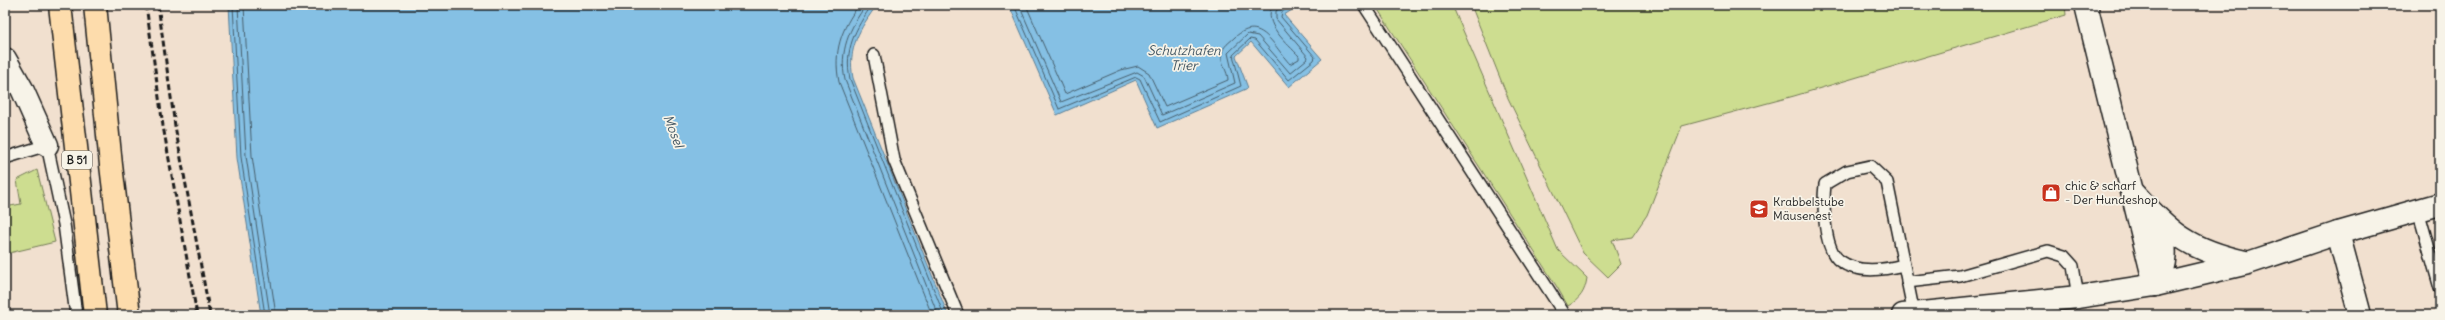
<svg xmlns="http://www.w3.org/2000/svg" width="2445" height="320" font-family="Delius,sans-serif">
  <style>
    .green { fill: #cddd90; stroke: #747c56 }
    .water { fill: #85c0e4; stroke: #5b7e94 }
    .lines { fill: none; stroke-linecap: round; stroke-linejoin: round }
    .shore { stroke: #465e6c; stroke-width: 1 }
    .lane-casing { stroke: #1c1c1c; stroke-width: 14 }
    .street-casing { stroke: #1c1c1c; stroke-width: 25 }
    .primary-casing { stroke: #1c1c1c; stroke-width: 25 }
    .lane { stroke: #f7f3e8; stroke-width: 11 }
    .street { stroke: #f7f3e8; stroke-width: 22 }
    .primary { stroke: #fddcac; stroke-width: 22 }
    .rail { stroke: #1c1c1c; stroke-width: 3; stroke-dasharray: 6 3; stroke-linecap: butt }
    .labels { text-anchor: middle; stroke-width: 3.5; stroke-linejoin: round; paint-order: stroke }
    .shield { fill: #f7f3e8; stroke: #5e5c59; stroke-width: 1 }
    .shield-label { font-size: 11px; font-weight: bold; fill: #1c1c1c }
    .poi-label { font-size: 12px; fill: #1c1c1c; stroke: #f7f3e8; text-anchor: start }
    .water-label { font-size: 13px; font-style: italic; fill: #415562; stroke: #f7f3e8 }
  </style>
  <rect width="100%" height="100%" fill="#f1e0cf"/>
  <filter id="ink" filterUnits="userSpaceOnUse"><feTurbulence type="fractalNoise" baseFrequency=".025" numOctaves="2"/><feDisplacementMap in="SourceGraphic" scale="8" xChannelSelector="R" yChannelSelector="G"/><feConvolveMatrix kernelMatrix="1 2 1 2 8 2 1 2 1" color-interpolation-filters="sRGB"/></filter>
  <g filter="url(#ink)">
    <g class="green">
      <path d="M1375 5H1452L1558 250 1587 278C1585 292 1580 299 1568 306L1557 287Z"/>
      <path d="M1471 5H2065L2066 15 1794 96 1682 126 1647 215 1632 237 1612 240 1621 264 1608 277 1583 253 1508 98Z"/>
      <path d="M37 170 55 242 5 254V207L21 204 17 180Z"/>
    </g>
    <g class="water">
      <path d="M229 5H877C860 28 847 49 853 78L948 315H261L237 158Z"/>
      <path d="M1009 5H1300L1284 15 1322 59 1289 87 1251 42 1236 56 1248 88 1157 128 1136 80 1057 115Z"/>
    </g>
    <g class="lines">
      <g class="shore">
        <path d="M233 5 241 157 265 315"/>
        <path d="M238 5 246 156 270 315"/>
        <path d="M244 5 252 156 276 315"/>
        <path d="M859 5C841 29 833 52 839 82L932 315"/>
        <path d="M866 5C849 29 839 51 845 80L938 315"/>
        <path d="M872 5C855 29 844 50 850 79L944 315"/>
        <path d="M1014 5 1059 109 1136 77 1140 79 1160 122 1241 86 1233 55 1250 39 1255 40 1289 80 1314 60 1315 57 1281 17 1282 12 1292 5"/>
        <path d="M1019 5 1061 102 1137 72 1144 76 1162 115 1235 83 1228 53 1248 34 1258 36 1290 73 1307 59 1308 57 1276 19V11L1283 5"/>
        <path d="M1026 5 1065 94 1121 70 1138 66 1149 73 1165 107 1228 80C1228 71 1220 63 1222 53 1223 46 1230 42 1235 37 1261 14 1274 47 1290 64L1299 59V56C1288 44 1261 23 1273 5"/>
      </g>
      <defs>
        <g id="lane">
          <path d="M1364 5 1563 312 1560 315"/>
          <path d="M874 55 894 160 958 315"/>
          <path d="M5 158 47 145 64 224 76 315"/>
          <path d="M2418 210 2440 288"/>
          <path d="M1903 265C1884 270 1858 274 1840 261 1823 249 1823 202 1825 184L1847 171 1870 166 1887 182 1914 314"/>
          <path d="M1907 282 1960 276 2048 251 2064 256 2073 266 2078 297"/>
        </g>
        <g id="street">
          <path d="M2086 5 2155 285"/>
          <path d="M5 59 22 89 47 145"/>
          <path d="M2134 193C2170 233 2190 250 2245 262"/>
          <path d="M2338 233 2360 315"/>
          <path d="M2155 285C2168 265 2166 244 2160 222"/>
          <path d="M1903 315 2078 297 2155 285 2248 263 2338 233 2440 204"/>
        </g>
        <g id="primary">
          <path d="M60 5 95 315"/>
          <path d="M95 5 111 165 129 315"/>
        </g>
      </defs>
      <use href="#lane" class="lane-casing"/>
      <use href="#street" class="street-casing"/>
      <use href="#primary" class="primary-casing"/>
      <use href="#lane" class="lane"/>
      <use href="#street" class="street"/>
      <use href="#primary" class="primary"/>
      <g class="rail">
        <path d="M146 5 163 126 197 315"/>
        <path d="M158 5 175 126 210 315"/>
      </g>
    </g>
  </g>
  <defs>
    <symbol id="shop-square" viewBox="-11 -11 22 22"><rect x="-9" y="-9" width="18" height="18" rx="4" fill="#c8321e" stroke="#f7f3e8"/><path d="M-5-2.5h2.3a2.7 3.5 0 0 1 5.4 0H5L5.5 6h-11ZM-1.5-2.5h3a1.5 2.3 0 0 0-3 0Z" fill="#fff"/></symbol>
    <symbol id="school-square" viewBox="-11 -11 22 22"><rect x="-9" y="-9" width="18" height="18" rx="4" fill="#c8321e" stroke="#f7f3e8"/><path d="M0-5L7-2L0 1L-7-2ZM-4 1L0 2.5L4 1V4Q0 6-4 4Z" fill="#fff"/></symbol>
  </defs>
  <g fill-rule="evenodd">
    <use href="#shop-square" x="2040" y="182" width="22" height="22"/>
    <use href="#school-square" x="1748" y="198" width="22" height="22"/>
  </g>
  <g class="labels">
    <rect class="shield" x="62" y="151" width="30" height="18" rx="3"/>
    <g class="shield-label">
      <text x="77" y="164">B 51</text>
    </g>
    <g class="poi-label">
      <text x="2065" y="190">chic &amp; scharf<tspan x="2065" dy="14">- Der Hundeshop</tspan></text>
      <text x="1773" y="206">Krabbelstube<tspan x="1773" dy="14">Mäusenest</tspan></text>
    </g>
    <g class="water-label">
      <text x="1184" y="55">Schutzhafen<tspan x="1184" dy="15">Trier</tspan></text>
      <text transform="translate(674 131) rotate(69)" y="5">Mosel</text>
    </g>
  </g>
  <rect width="2445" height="320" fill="none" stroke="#f7f3e8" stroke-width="20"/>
  <rect x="10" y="10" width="2425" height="300" fill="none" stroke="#1c1c1c" stroke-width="1.5" filter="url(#ink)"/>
</svg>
